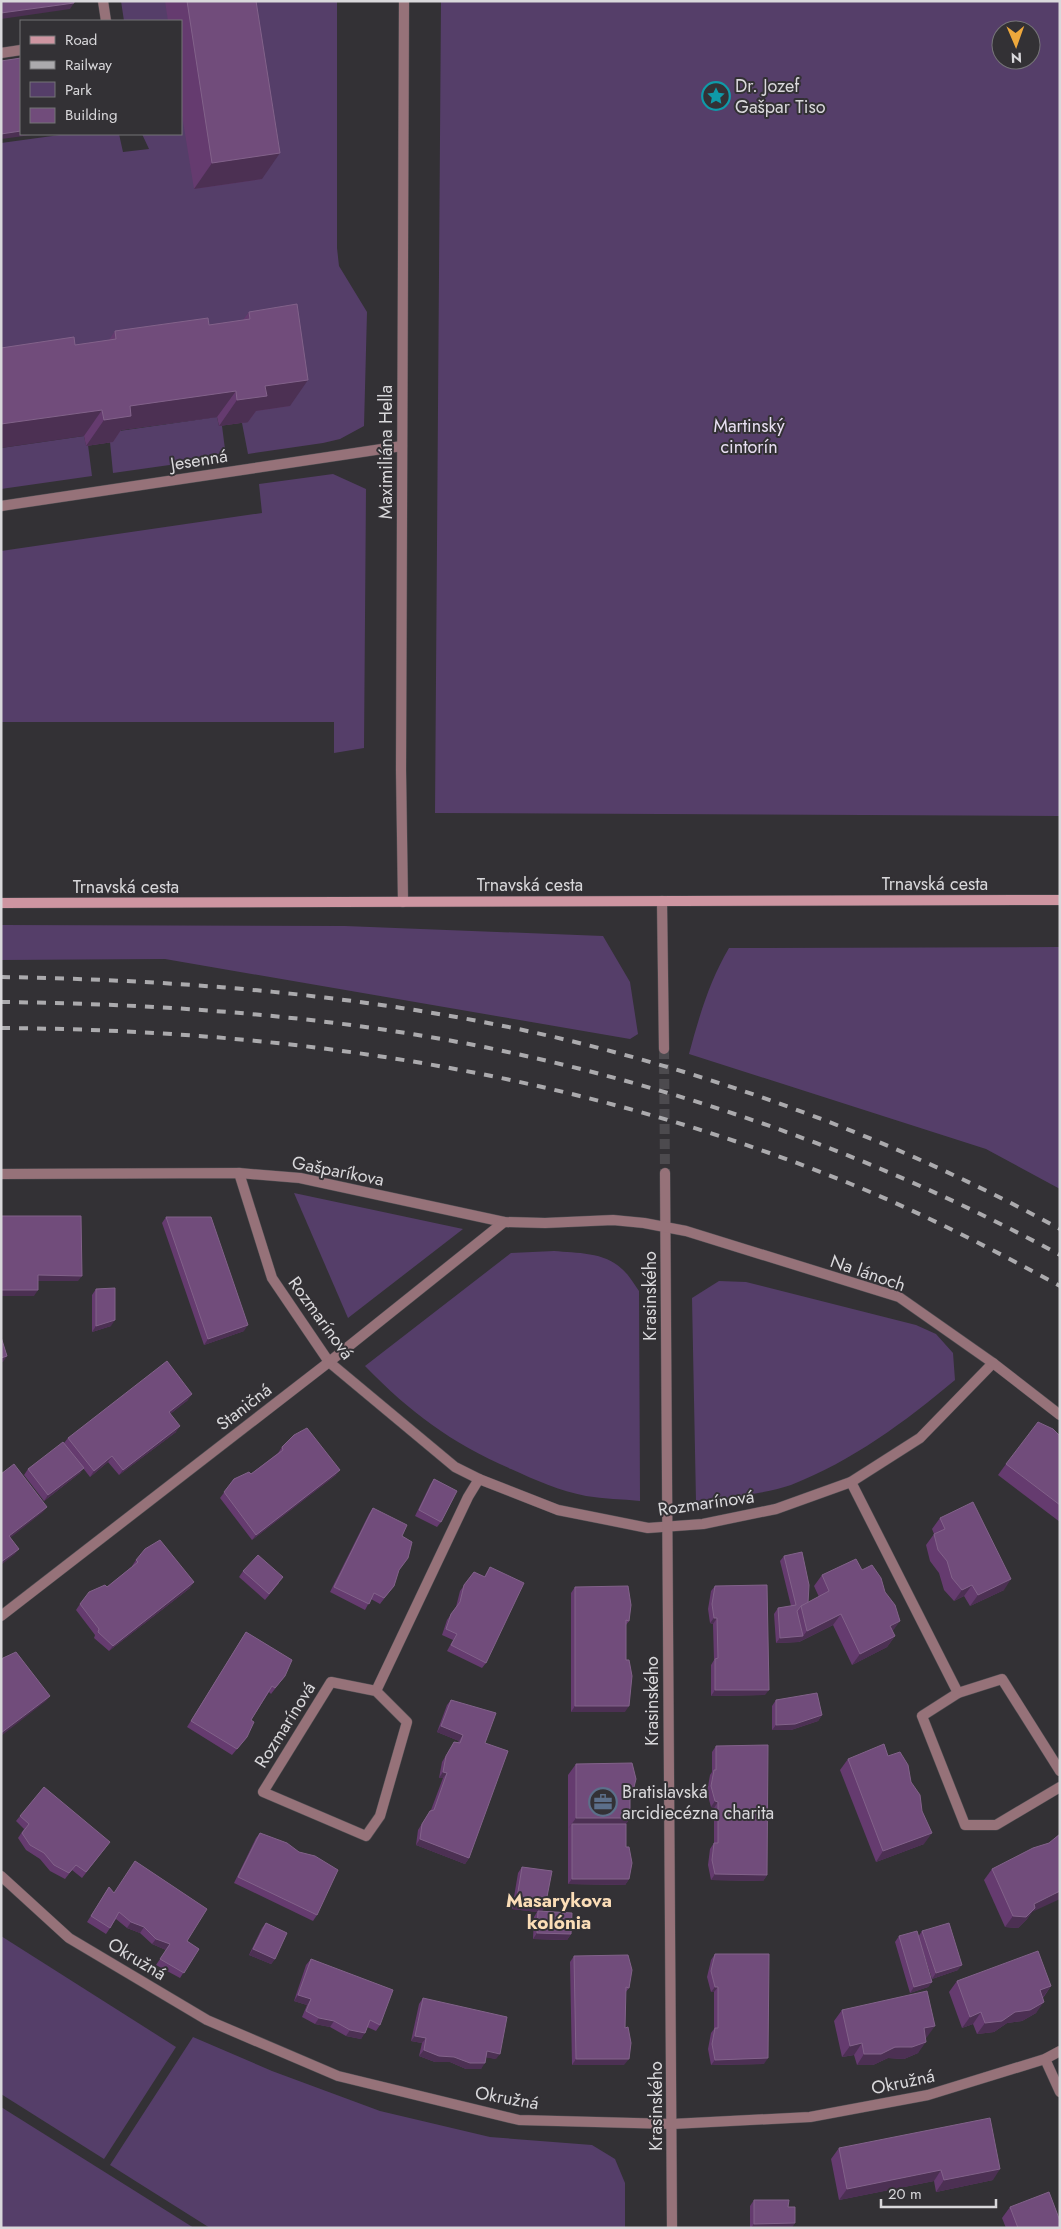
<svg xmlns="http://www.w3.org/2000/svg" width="1061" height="2229" font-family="Jost,sans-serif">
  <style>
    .green { fill: #553e69; fill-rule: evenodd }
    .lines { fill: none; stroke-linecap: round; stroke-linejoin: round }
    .street-tunnel { stroke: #4c4a4e; stroke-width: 10; stroke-dasharray: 10 5; stroke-linecap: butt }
    .lane-casing { stroke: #514f53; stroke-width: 11 }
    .street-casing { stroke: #514f53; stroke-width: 11 }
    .secondary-casing { stroke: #514f53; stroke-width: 11 }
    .lane { stroke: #967279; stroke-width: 10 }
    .street { stroke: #967279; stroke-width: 10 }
    .secondary { stroke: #ce95a1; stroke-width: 10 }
    .rail { stroke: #abaaad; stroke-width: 4; stroke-dasharray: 9 9; stroke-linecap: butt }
    .wall { fill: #653b6f }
    .shaded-wall { fill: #4c3053 }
    .building { fill: #714c7b; stroke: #82628a }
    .labels { text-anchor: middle; stroke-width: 4; stroke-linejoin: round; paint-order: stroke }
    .poi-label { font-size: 18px; fill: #d9d8db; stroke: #333135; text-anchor: start }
    .park-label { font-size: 18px; fill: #e8dff2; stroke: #333135 }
    .street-label { font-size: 18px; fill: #d9d8db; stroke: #333135 }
    .neighbourhood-label { font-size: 19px; font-weight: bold; fill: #fbddb7; stroke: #333135 }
  </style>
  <rect width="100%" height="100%" fill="#333135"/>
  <g class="green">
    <path d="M121 1H337V248L339 266 367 312 364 426 340 439 323 443 248 454 242 423 248 422 1 371V143L67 134H119L123 152 149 149 142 134H181V21H124Z"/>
    <path d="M441 1H1060V816L435 813ZM1001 30H1031V60H1001Z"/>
    <path d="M217 417 219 426H222L226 457 113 473 110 442 112 432Z"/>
    <path d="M84 436 86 445H88L92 476 1 489V448Z"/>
    <path d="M333 474 366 489 364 748 334 753V722H1V551L262 513 259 484Z"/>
    <path d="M1 925 345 926 603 936 630 982 638 1034 630 1039 165 959 1 960Z"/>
    <path d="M1060 947V1189L986 1149 689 1054C699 1017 709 982 729 948Z"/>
    <path d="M294 1193 463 1229 348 1318Z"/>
    <path d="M554 1251C576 1253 605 1252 622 1269 629 1275 634 1284 639 1291L640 1501C622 1499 604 1499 586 1496 560 1491 535 1480 511 1469 450 1442 412 1414 365 1366L511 1253Z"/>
    <path d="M719 1281 746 1282 916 1325 936 1334 953 1353 955 1380C905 1422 852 1461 791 1485 765 1494 724 1498 696 1502L692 1298Z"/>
    <path d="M1 1936 176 2047 104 2159 1 2094Z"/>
    <path d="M193 2037 272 2071 380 2111 490 2137 592 2145 615 2159 625 2183V2228H210L110 2165Z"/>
    <path d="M1 2107 194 2228H1Z"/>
  </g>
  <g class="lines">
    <path class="street-tunnel" d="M664 1049 665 1173"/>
    <defs>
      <path id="lane" d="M1 53 21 50"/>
      <g id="street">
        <path d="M103 1 106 21"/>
        <path d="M1 506 402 446"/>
        <path d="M662 901 664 1049"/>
        <path d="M403 902 401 770 404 1"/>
        <path d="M239 1173 272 1278 329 1362 455 1467 479 1479 558 1510 648 1528 703 1524 776 1509 851 1482 920 1438 993 1363"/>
        <path d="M665 1173 672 2228"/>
        <path d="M1 1174 239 1173 300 1178 504 1222 545 1223 613 1220 644 1223 686 1231 899 1297 993 1363 1060 1415"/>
        <path d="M851 1482 958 1693"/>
        <path d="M1 1616 329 1362 504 1222"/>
        <path d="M376 1691 407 1722 380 1816 366 1836 263 1792 331 1682 376 1691 468 1497 479 1479"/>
        <path d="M1060 1771 1002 1679 958 1693 922 1716 965 1825H996L1060 1787"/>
        <path d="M1 1876 69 1938 207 2020 338 2076 519 2120 672 2124 810 2117 928 2095 1045 2059 1060 2051"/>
        <path d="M1045 2059 1060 2092"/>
      </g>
      <path id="secondary" d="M1 903 1060 900"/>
    </defs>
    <use href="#lane" class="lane-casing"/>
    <use href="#street" class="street-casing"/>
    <use href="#secondary" class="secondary-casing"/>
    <use href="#lane" class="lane"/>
    <use href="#street" class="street"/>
    <use href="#secondary" class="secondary"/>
    <g class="rail">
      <path d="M1 977C185 980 370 995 550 1036 726 1077 901 1142 1060 1229"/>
      <path d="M1 1002C161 1004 322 1015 479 1046 682 1087 878 1156 1060 1255"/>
      <path d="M1 1028C296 1030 577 1073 851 1184 922 1213 992 1249 1060 1286"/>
    </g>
  </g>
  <g class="wall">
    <path d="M165 1H256L262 179 194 189 181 109V21H168Z"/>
    <path d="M249 312 290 406 256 411 248 422 219 426 217 417 121 430 113 442 86 446 84 436 75 345 109 340 115 331 209 325 243 320Z"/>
    <path d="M166 1217 244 1331 204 1345 162 1223Z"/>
    <path d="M96 1289 111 1326 92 1332V1295Z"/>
    <path d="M188 1400 170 1414 176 1432 119 1475 108 1462 90 1477 83 1468 80 1473 44 1501 24 1475 28 1469 64 1443 68 1438Z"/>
    <path d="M1060 1436V1522L998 1475 1006 1464Z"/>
    <path d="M282 1447 336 1475 252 1540 220 1498 234 1479 251 1474 278 1453Z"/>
    <path d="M434 1479 441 1522 437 1527 415 1516 430 1485Z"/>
    <path d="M373 1508 402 1536 398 1571 394 1586 380 1604 371 1599 365 1610 330 1592 369 1514Z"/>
    <path d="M940 1518 1004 1590 970 1606 964 1596 954 1601 944 1590 939 1573 930 1561 926 1545 934 1534 932 1529Z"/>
    <path d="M784 1556 808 1603 819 1597 814 1586 822 1575 893 1632 895 1636 887 1647 852 1665 833 1625 799 1642 776 1643 774 1614 778 1608 791 1606 780 1561Z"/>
    <path d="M136 1560 190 1588 109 1651 94 1638 95 1635 76 1610 80 1604 107 1587 133 1566H132Z"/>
    <path d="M490 1567 486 1663 482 1668 447 1651 453 1640 442 1635 447 1620 456 1607 460 1591 474 1572 484 1577Z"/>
    <path d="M243 1571 279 1583 265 1600 239 1577Z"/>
    <path d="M715 1586 765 1695 711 1696V1665L714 1660 713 1624 710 1623 708 1609 711 1591Z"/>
    <path d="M575 1587 629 1621 626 1625 625 1712H571V1593Z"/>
    <path d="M246 1632 285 1676 271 1694 269 1692 251 1720 247 1737 232 1755 187 1727Z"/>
    <path d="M451 1700 485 1743 469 1858 465 1864 416 1845 418 1830 430 1811 431 1810 443 1778H439L442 1762 454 1742H458L459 1741 437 1732 447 1705Z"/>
    <path d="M776 1700 822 1715 818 1721 791 1730H772V1706Z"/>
    <path d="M716 1746 767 1875 763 1881 711 1880 708 1865 710 1849 714 1843V1808L711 1807 707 1792 710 1775 712 1772V1752Z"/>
    <path d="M888 1756 911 1782 924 1844 876 1862 840 1770 848 1759Z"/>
    <path d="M576 1764 630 1818 626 1824V1847L629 1879 625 1885 568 1884V1775Z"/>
    <path d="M20 1816 110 1842 82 1878 72 1870 65 1879 50 1871 40 1859 26 1850 18 1838 24 1829 16 1821Z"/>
    <path d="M260 1833 317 1915 313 1921 234 1883 256 1838Z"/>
    <path d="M1049 1843 1032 1912 1027 1919 1018 1928 1005 1927 984 1880 992 1869Z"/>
    <path d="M522 1867 542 1911 571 1934 567 1940 533 1939 534 1917 537 1912 512 1909 518 1873Z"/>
    <path d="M109 1887 114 1893 199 1949 180 1978 156 1965 166 1950 152 1944 140 1933 127 1928 116 1919 106 1934 87 1922Z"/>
    <path d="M266 1923 275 1959 271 1964 249 1955 262 1928Z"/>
    <path d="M922 1931 958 1970 932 1979 920 1942 932 1982 928 1987 910 1993 895 1942 899 1936 918 1937Z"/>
    <path d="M715 1954 764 2064 711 2065 708 2049 711 2033 714 2029V1992H711L707 1977 711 1960Z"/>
    <path d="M574 1956 629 1988 625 1993 624 2065H572L570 1962Z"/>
    <path d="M311 1959 380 2025 376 2031 367 2027 361 2039 346 2036 330 2027 315 2024 302 2017 307 2005 294 2001 306 1965Z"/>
    <path d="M957 1981 1051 1986 1043 1998 1036 2013 1022 2021 1007 2023 994 2032 977 2034 973 2024 962 2028 949 1992Z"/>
    <path d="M423 1998 496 2059 486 2057 481 2069H466L450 2062H435L419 2056 422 2043 411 2041 419 2004Z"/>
    <path d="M842 2010 927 2037 925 2038 918 2053 904 2059 888 2058 873 2065H857L854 2055 842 2057 834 2021Z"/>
    <path d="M839 2148 993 2180 936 2192 934 2181 839 2200 831 2159Z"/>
    <path d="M754 2200 788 2207 792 2228H750V2206Z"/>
    <path d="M1010 2207 1060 2228H1006L1002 2218Z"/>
  </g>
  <g class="shaded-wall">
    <path d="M74 3 70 9 1 19V13Z"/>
    <path d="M21 131V134H39L1 139V134Z"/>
    <path d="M280 153 262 179 194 189 212 163Z"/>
    <path d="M308 380 290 406 256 411 248 422 219 426 237 400 265 386Z"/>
    <path d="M236 391 217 417 121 430 113 442 86 446 104 420 130 406Z"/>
    <path d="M102 410 84 436 1 448V424Z"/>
    <path d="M38 1275 82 1276 78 1281H34Z"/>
    <path d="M1 1290H38L34 1296H1Z"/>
    <path d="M115 1320 111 1326 92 1332 96 1326Z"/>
    <path d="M248 1325 244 1331 204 1345 208 1339Z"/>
    <path d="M7 1356 3 1362H1V1358Z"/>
    <path d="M192 1394 188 1400 165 1418 169 1412Z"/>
    <path d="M180 1426 176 1432 119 1475 123 1470Z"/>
    <path d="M112 1456 108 1462 90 1477 94 1471Z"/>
    <path d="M84 1468 80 1473 44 1501 48 1495Z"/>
    <path d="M340 1470 336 1475 252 1540 256 1535Z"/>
    <path d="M47 1507 43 1512 5 1542 9 1536Z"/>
    <path d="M19 1549 15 1554 1 1565V1562Z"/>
    <path d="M1011 1579 1004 1590 970 1606 978 1595Z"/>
    <path d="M194 1582 190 1588 109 1651 113 1646Z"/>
    <path d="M972 1585 964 1596 954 1601 962 1590Z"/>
    <path d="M841 1614 833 1625 799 1642 776 1643 780 1638 803 1636 807 1631Z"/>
    <path d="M714 1618H717L713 1624 710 1623Z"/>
    <path d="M900 1621 892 1632 890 1626Z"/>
    <path d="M895 1636 887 1647 852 1665 860 1654Z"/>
    <path d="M715 1690H769L765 1695 711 1696Z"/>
    <path d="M50 1696 46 1701 1 1736V1733Z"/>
    <path d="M575 1706H629L625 1712H571Z"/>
    <path d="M822 1715 818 1721 791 1730H772L776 1725Z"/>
    <path d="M441 1726 463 1735 459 1741 437 1732Z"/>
    <path d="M443 1772 447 1773 443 1778H439Z"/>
    <path d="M715 1801 718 1802 714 1808 711 1807Z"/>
    <path d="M576 1818H630L622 1830 572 1824 568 1829Z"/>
    <path d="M932 1833 924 1844 876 1862 883 1851Z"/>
    <path d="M420 1839 469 1858 465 1864 416 1845Z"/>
    <path d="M715 1874 767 1875 763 1881 711 1880Z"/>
    <path d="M572 1879H629L625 1885 568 1884Z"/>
    <path d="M1060 1891V1899L1032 1912 1027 1919 1018 1928 1005 1927 1013 1916 1034 1904Z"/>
    <path d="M516 1904 545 1907 541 1913 538 1911 537 1912 512 1909Z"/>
    <path d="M131 1922 144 1927 140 1933 127 1928Z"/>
    <path d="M537 1933 571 1934 567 1940 533 1939Z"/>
    <path d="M156 1939 170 1944 166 1950 152 1944Z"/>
    <path d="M253 1949 275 1959 271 1964 249 1955Z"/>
    <path d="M962 1965 958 1970 932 1979 936 1973Z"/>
    <path d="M932 1982 928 1987 910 1993 914 1987Z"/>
    <path d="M1051 1986 1043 1997 1032 2001 1040 1990Z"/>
    <path d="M715 1987H718L714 1992H711Z"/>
    <path d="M298 1995 311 1999 307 2005 294 2001Z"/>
    <path d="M1044 2002 1036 2013 1022 2021 1007 2023 994 2032 977 2034 985 2023Z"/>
    <path d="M981 2012 973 2024 962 2028 970 2017Z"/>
    <path d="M319 2018 334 2021 330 2027 315 2024Z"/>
    <path d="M935 2026 927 2037 916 2040 924 2028Z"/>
    <path d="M350 2030 365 2033 361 2039 346 2036Z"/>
    <path d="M415 2036 426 2038 422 2043 411 2041Z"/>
    <path d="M926 2042 918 2053 904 2059 888 2058 873 2065H857L864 2054Z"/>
    <path d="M862 2043 854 2055 842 2057 850 2046Z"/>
    <path d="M424 2050 485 2063 481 2069H466L450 2062H435L419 2056Z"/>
    <path d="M487 2051 500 2054 496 2059 483 2057Z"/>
    <path d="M768 2058 764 2064 711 2065 715 2060Z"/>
    <path d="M576 2059H629L624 2065H572Z"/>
    <path d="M1000 2169 993 2180 936 2192 944 2180Z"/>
    <path d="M941 2170 934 2181 839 2200 847 2189Z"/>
    <path d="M795 2223 792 2228H751L754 2224Z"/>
  </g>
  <g class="building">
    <path d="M1 1H74V3L1 13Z"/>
    <path d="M187 1H256L280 153 212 163Z"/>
    <path d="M21 58V131L1 134V61Z"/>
    <path d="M297 304 308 380 265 386 267 396 237 400 236 391 130 406 131 416 104 420 102 410 1 424V348L74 337 75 345 116 339 115 331 208 318 209 325 250 319 249 312Z"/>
    <path d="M1 1216H81L82 1276 38 1275V1290H1Z"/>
    <path d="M166 1217H211L248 1325 208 1339Z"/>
    <path d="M115 1288V1320L96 1326V1289Z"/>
    <path d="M1 1337 7 1356 1 1358Z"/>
    <path d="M167 1361 192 1394 169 1412 180 1426 123 1470 112 1456 94 1471 68 1438Z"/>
    <path d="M1038 1422 1053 1429 1060 1436V1505L1006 1464Z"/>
    <path d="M307 1428 340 1470 256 1535 224 1492 234 1479 249 1472 251 1474 283 1450 282 1447 294 1435Z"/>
    <path d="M63 1442 84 1468 48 1495 28 1469Z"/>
    <path d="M14 1464 47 1507 9 1536 19 1549 1 1562V1474Z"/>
    <path d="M434 1479 457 1491 441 1522 419 1510Z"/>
    <path d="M973 1502 1011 1579 978 1595 972 1585 962 1590 952 1578 947 1561 938 1550 934 1534 945 1529 940 1518Z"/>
    <path d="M373 1508 407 1525 402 1536 412 1542 408 1558 399 1570 394 1586 384 1598 374 1593 369 1604 334 1587Z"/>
    <path d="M160 1540 194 1582 113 1646 98 1632 99 1629 80 1604 89 1592 105 1585 107 1587 138 1562 136 1560 145 1549Z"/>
    <path d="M802 1552 809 1585 808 1603 801 1606 797 1611 803 1636 780 1638 778 1608 796 1605 784 1556Z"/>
    <path d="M258 1555 283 1577 269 1594 243 1571Z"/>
    <path d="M856 1559 862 1570 872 1565 881 1578 885 1592 895 1605 900 1621 890 1626 895 1636 860 1654 841 1614 807 1631 801 1606 829 1591 822 1575Z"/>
    <path d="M490 1567 524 1583 486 1663 451 1645 457 1634 446 1629 451 1614 460 1602 464 1585 474 1572 485 1577Z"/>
    <path d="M767 1585 769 1690H715V1659L718 1658 717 1618H714L712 1604 715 1586Z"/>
    <path d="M628 1586 631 1605 629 1621 626 1620V1660H629L632 1676 629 1706H575V1587Z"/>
    <path d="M246 1632 292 1660 285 1676 275 1688 272 1686 251 1720 254 1722 247 1737 237 1749 191 1721Z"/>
    <path d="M16 1652 50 1696 1 1733V1661L3 1658Z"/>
    <path d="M817 1693 822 1715 795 1724 776 1725V1700Z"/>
    <path d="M451 1700 496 1713 485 1743 508 1751 469 1858 420 1839 422 1824 430 1811 434 1810 447 1773 443 1772 446 1756 454 1742 460 1743 463 1735 441 1726Z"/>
    <path d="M884 1744 888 1756 900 1752 908 1765 911 1782 920 1795 922 1811 932 1833 883 1851 848 1759Z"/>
    <path d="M768 1745 767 1875 715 1874 712 1860 714 1843H718V1802L715 1801 711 1786 714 1770H716V1746Z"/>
    <path d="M632 1763 636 1779 632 1795H630V1818H576V1764Z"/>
    <path d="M44 1787 110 1842 86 1872 76 1865 69 1873 54 1865 44 1853 30 1845 22 1833 29 1824 20 1816Z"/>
    <path d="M572 1824H626V1847H629L632 1863 629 1879H572Z"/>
    <path d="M260 1833 287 1843 299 1852 315 1856 338 1870 317 1915 238 1877Z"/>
    <path d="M1060 1834V1891L1034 1904 1035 1908 1026 1917 1013 1916 992 1869 1033 1848 1049 1843Z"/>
    <path d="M135 1861 207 1909 187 1941 199 1949 184 1973 160 1959 170 1944 156 1939 144 1927 131 1922 119 1912 110 1928 91 1916 109 1887 114 1893Z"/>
    <path d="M522 1867 552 1871 545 1907 516 1904Z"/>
    <path d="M538 1911 572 1913 571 1934 537 1933Z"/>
    <path d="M266 1923 287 1933 275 1959 253 1949Z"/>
    <path d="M949 1923 962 1965 936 1973 922 1931Z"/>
    <path d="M917 1931 932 1982 914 1987 899 1936Z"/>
    <path d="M1038 1951 1051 1986 1040 1990 1044 2002 1030 2010 1015 2012 1002 2021 985 2023 981 2012 970 2017 957 1981Z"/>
    <path d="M715 1954H769L768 2058 715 2060 712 2044 715 2028H718V1987H715L711 1971Z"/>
    <path d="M628 1955 632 1970 629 1988 626 1987 625 2028 628 2027 631 2043 629 2059H576L574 1956Z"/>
    <path d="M311 1959 393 1990 380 2025 370 2020 365 2033 350 2030 334 2021 319 2018 306 2011 311 1999 298 1995Z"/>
    <path d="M927 1991 935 2026 924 2028 926 2042 912 2047H895L881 2054H864L862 2043 850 2046 842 2010Z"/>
    <path d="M423 1998 507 2017 500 2054 487 2051 485 2063H470L454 2057 439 2056 424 2050 426 2038 415 2036Z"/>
    <path d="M990 2118 1000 2169 944 2180 941 2170 847 2189 839 2148Z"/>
    <path d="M1049 2192 1060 2221V2228H1018L1010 2207Z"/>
    <path d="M754 2200H789L788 2207H795V2223L754 2224Z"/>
  </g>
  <defs>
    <symbol id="sight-ring" viewBox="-11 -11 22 22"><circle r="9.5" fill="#333135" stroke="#0f9aa8" stroke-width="1.5"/><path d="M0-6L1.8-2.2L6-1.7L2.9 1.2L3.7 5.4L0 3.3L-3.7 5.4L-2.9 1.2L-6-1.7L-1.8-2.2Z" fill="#0f9aa8"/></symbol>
    <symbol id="office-ring" viewBox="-11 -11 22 22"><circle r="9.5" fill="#333135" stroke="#5c6f8a" stroke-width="1.5"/><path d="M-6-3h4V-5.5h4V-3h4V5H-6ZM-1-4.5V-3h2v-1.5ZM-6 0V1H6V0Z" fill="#5c6f8a"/></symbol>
  </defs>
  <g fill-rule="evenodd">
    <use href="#sight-ring" x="700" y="80" width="32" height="32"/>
    <use href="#office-ring" x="587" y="1786" width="32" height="32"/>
  </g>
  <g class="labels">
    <g class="poi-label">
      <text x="735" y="92">Dr. Jozef<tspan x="735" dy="21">Gašpar Tiso</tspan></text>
      <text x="622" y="1798">Bratislavská<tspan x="622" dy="21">arcidiecézna charita</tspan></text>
    </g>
    <g class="park-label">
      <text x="749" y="432">Martinský<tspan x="749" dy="21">cintorín</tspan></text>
    </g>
    <g class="street-label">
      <text transform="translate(386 452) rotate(-90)" y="6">Maximiliána Hella</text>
      <text transform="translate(199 460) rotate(-9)" y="6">Jesenná</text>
      <text x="935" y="890">Trnavská cesta</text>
      <text x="530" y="891">Trnavská cesta</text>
      <text x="126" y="893">Trnavská cesta</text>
      <text transform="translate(338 1171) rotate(11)" y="6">Gašparíkova</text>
      <text transform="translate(868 1273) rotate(19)" y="6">Na lánoch</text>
      <text transform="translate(650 1296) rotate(-90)" y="6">Krasinského</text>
      <text transform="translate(321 1318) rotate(54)" y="6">Rozmarínová</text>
      <text transform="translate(244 1407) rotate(-38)" y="6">Staničná</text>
      <text transform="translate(706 1503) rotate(-8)" y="6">Rozmarínová</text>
      <text transform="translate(652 1701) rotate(-90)" y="6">Krasinského</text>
      <text transform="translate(285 1725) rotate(-58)" y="6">Rozmarínová</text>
      <text transform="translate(137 1959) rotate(31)" y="6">Okružná</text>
      <text transform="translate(903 2082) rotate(-12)" y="6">Okružná</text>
      <text transform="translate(507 2098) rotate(10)" y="6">Okružná</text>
      <text transform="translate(656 2106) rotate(-90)" y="6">Krasinského</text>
    </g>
    <g class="neighbourhood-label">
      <text x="559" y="1907">Masarykova<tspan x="559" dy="22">kolónia</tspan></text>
    </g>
  </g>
  <rect width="1061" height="2229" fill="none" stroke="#d9d8db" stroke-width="5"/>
  <rect x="20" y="20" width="162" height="115" fill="#333135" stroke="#757477"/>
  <rect x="30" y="36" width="25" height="8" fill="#ce95a1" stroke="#757477"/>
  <text x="65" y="45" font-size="15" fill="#d9d8db">Road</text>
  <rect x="30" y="61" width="25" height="8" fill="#abaaad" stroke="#757477"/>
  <text x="65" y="70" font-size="15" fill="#d9d8db">Railway</text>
  <rect x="30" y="82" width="25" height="15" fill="#553e69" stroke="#757477"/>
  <text x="65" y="95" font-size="15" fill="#d9d8db">Park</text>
  <rect x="30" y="108" width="25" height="15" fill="#714c7b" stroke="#757477"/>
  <text x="65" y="120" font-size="15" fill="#d9d8db">Building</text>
  <g transform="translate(1016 45) rotate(178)"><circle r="24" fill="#333135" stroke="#757477"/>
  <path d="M0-4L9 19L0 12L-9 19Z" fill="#eea83c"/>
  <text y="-8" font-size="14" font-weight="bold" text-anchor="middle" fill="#d9d8db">N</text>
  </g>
  <path d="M881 2199v8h115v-8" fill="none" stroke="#d9d8db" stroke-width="2.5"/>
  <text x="888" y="2199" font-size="15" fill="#d9d8db" stroke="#333135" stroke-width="4" paint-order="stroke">20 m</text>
</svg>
